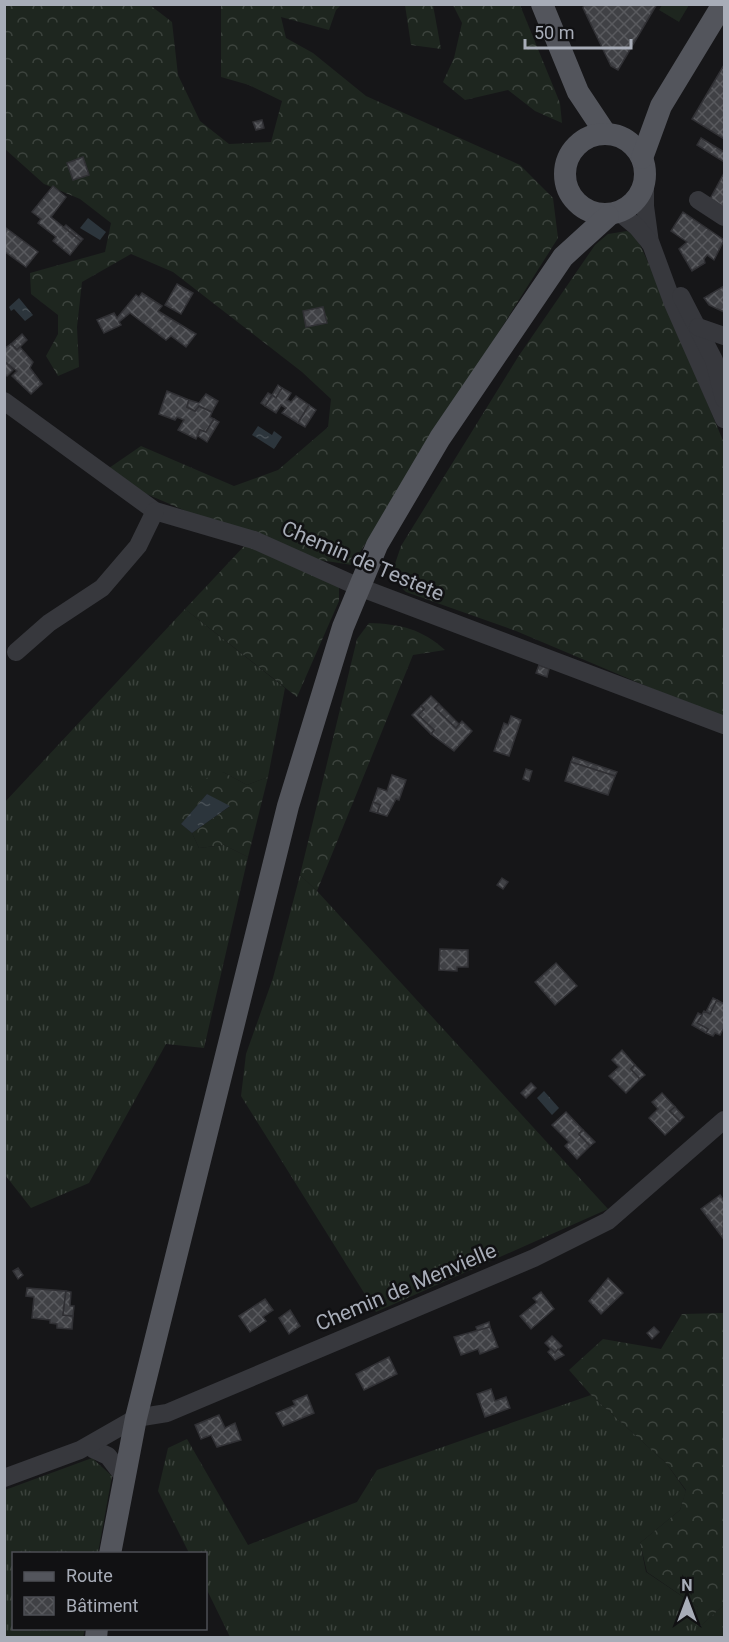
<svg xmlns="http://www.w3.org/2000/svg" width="729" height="1642" font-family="Roboto,sans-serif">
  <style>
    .grass { fill: url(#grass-tufts) }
    .forest { fill: url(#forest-crowns) }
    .pitch { fill: #1e261f }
    .water { fill: url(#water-ripples) }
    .building { fill: url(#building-cross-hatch); stroke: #303034; stroke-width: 1.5 }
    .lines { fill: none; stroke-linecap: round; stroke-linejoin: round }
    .minor { stroke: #37383d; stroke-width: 18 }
    .major { stroke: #53555c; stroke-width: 22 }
    .labels { text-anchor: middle; stroke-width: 5; stroke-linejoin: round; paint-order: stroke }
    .street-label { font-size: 21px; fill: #a8adb8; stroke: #111113 }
  </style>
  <defs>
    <pattern id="grass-tufts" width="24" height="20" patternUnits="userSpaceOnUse" patternTransform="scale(1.5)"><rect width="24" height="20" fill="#1e261f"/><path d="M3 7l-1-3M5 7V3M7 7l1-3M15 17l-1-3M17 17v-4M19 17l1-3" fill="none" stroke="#3c433d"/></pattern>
    <pattern id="forest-crowns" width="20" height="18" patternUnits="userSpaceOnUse" patternTransform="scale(1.5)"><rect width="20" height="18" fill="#1e261f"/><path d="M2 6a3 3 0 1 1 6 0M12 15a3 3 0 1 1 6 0" fill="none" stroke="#3c433d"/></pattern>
    <pattern id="water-ripples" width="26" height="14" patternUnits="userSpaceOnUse" patternTransform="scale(1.5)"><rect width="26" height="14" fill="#2c353c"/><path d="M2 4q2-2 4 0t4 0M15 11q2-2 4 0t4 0" fill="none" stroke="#485056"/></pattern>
    <pattern id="building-cross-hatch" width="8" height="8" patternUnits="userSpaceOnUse" patternTransform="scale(1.5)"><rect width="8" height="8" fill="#404145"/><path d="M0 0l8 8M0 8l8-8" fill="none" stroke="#595a5e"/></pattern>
  </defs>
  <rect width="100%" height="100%" fill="#161618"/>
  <g class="grass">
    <path d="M185 609 285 688 268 777 247 785 223 772 181 824 192 833 199 848 224 845 248 857 204 1048 166 1044 89 1183 31 1208 5 1175 4 803Z"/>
    <path d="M300 875 317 891 608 1209 376 1312 241 1096 246 1054 273 978Z"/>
    <path d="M591 1395 666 1463 686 1491 680 1510 640 1543 646 1572 698 1607 697 1629 724 1605V1637H230L206 1588V1554L189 1553 158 1491 168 1448 187 1439 248 1545 357 1502 377 1470Z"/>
    <path d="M92 1458 112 1476 98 1553 14 1554V1628L85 1629 83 1637 5 1638V1490Z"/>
  </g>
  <g class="forest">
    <path d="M5 5H150L172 22 178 75 200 121 229 144 271 142 282 101 249 85 221 77V5H341L336 10 329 30 281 17 286 38 313 53 366 96 520 165 553 198 558 238 352 565 287 555 142 492 109 468 141 446 234 486 278 470 328 427 331 399 302 372 173 272 131 254 82 282 77 327 79 367 58 376 46 356 58 334V315L31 294 30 273 105 252 111 223 80 199 44 184 5 149Z"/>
    <path d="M405 5H433L441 49 411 45Z"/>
    <path d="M453 5H520L560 103 562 123 535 111 508 90 465 100 443 82 454 58 462 23Z"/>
    <path d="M627 231 636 236 654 275 724 443V719L516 631 406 592C388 575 394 568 401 546L518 357 595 245 608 234Z"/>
    <path d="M247 543 339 584V601L297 697 185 609Z"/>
    <path d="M369 623C400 624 422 629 445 650L413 655 317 891 300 875 357 639Z"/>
    <path d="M223 772 247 785 268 777 248 857 224 845 199 848 192 833 229 807 207 794 181 824V797L196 782Z"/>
    <path d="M724 1313V1605L696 1630 698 1607 647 1572 640 1543 680 1510 686 1490 666 1463 591 1395 569 1370 603 1339 661 1349 682 1314Z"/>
  </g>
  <path class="pitch" d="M662 5V4L689 5 679 22 659 10Z"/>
  <g class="water">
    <path d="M88 218 106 232 100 240 80 228Z"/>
    <path d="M19 298 33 315 25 321 14 309 11 311 9 307Z"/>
    <path d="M258 426 272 435 274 431 282 437 274 449 252 435Z"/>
    <path d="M207 794 230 806 192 833 181 824Z"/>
    <path d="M544 1091 559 1108 552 1115 537 1098Z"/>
  </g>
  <g class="building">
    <path d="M584 4H657L618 70 611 66 583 8Z"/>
    <path d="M724 65V139L692 119Z"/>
    <path d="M262 120 264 128 256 130 253 122Z"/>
    <path d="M701 138 724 152V162L697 145Z"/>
    <path d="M83 157 89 175 73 180 67 163Z"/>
    <path d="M724 173V208L710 199Z"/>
    <path d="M53 186 66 197 51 217 81 241 70 255 53 241 56 237 38 223 41 219 32 212Z"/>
    <path d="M683 212 724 240 714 260 707 255 704 259 705 263 692 271 679 249 687 242 671 231Z"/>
    <path d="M66 225 83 239 81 241 64 227Z"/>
    <path d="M6 228 38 252 26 267 4 251Z"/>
    <path d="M177 284 193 293 181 314 165 305Z"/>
    <path d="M724 286V312L709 305 704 298Z"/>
    <path d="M142 293 162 306 158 311 196 334 186 347 171 336 166 340 130 313 119 322 121 325 104 333 97 320 114 313 117 318 136 295 139 297Z"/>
    <path d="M323 307 327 323 306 327 303 311Z"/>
    <path d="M22 334 27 340 17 350 11 344Z"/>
    <path d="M11 344 17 350 20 347 33 362 30 368 42 384 31 394 12 376 17 371 4 361V349Z"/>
    <path d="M4 361 13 370 7 376 4 373Z"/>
    <path d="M278 385 282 388 276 398 272 395Z"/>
    <path d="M282 388 291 393 287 400 291 402 296 396 309 405 298 423 282 413 286 408 281 405 276 413 265 406 272 395 276 398Z"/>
    <path d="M167 391 189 400 187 407 195 411 199 406 212 412 210 417 214 419 206 432 200 430 196 439 178 430 184 420 177 417 175 420 159 414Z"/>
    <path d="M268 393 272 395 265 406 261 403Z"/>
    <path d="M206 394 218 401 212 412 199 406 195 411 187 407 189 400 199 403Z"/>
    <path d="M309 405 316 410 305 427 298 423Z"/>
    <path d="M214 419 219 422 207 442 198 436 200 430 206 432Z"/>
    <path d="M539 665 549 669 547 677 536 673Z"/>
    <path d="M431 696 439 704 435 708 456 728 462 721 472 731 454 751 431 734 434 730 418 715 424 709 421 706Z"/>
    <path d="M439 704 459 724 456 728 435 708Z"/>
    <path d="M421 706 424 709 418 715 434 730 431 734 412 715Z"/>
    <path d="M511 716 521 720 509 756 494 751 504 723 508 725Z"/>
    <path d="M573 757 617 772 615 776 571 762Z"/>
    <path d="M571 762 615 776 608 795 565 781Z"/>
    <path d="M526 769 532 771 529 781 523 779Z"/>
    <path d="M392 775 406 780 399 800 396 799 387 816 377 813 380 805 373 802 378 788 387 791Z"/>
    <path d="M373 802 380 805 377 813 370 811Z"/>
    <path d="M502 878 508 882 503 889 497 885Z"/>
    <path d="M440 949 468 950V967H457V971L439 970Z"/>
    <path d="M556 963 577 986 555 1005 535 982Z"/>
    <path d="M713 998 717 1000 710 1014 706 1012Z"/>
    <path d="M717 1000 724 1004V1027L720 1035 715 1033 713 1036 706 1033 708 1029 697 1023 704 1011 710 1014Z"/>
    <path d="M698 1013 702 1015 697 1023 708 1029 706 1033 692 1025Z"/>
    <path d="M622 1050 635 1065 631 1069 640 1079 626 1093 609 1076 619 1067 612 1060Z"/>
    <path d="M635 1065 645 1075 640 1079 631 1069Z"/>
    <path d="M531 1083 536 1088 526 1098 521 1093Z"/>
    <path d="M662 1093 675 1107 670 1111 680 1121 665 1135 649 1118 658 1109 652 1102Z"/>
    <path d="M675 1107 684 1117 680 1121 670 1111Z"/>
    <path d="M566 1112 583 1130 579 1134 590 1146 577 1159 565 1146 569 1142 552 1125Z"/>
    <path d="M583 1130 595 1142 590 1146 579 1134Z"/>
    <path d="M720 1195 724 1201 723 1238 701 1209Z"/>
    <path d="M18 1268 23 1275 18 1279 13 1271Z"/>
    <path d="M608 1278 623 1293 601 1314 589 1301Z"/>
    <path d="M27 1288 66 1291 63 1315 73 1316 72 1329 57 1328V1324L50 1323V1320L32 1318 34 1297 26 1296Z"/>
    <path d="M66 1291 71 1292 70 1306H74L73 1316 63 1315Z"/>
    <path d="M541 1292 554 1309 531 1329 520 1316 537 1302 533 1298Z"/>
    <path d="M265 1299 273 1310 263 1317 266 1321 250 1332 239 1316Z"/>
    <path d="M290 1310 300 1326 289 1334 279 1318Z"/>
    <path d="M489 1322 490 1327 478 1332 476 1327Z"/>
    <path d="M490 1327 498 1347 480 1354 478 1349 461 1355 454 1337Z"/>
    <path d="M654 1327 659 1332 652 1339 647 1333Z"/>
    <path d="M552 1336 562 1346 555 1353 545 1343Z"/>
    <path d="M551 1349 555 1353 558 1349 564 1355 555 1360 548 1352Z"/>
    <path d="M389 1357 397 1374 364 1390 356 1374Z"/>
    <path d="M491 1389 495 1401 506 1397 510 1408 485 1417 477 1394Z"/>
    <path d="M307 1395 314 1413 283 1426 276 1413 295 1405 293 1401Z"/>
    <path d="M219 1415 225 1428 235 1423 241 1440 217 1447 211 1435 201 1439 195 1425Z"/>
  </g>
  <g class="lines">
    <g class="minor">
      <path d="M645 181V206L650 243"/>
      <path d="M698 200 724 217"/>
      <path d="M619 212 637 227 651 244 672 301 724 419"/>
      <path d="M681 296 714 360 724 399"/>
      <path d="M698 327 724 336"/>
      <path d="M4 401 155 511 254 540 359 587 724 725"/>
      <path d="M16 652 49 623 102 588 138 546 155 511"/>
      <path d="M93 1449 108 1456 124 1477"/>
      <path d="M4 1478 80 1450 136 1418 167 1413 534 1258 608 1221 724 1120"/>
    </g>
    <g class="major">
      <path d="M542 4 578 92 606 134"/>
      <circle cx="605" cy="174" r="40"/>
      <path d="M642 158 661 106 723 4"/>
      <path d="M110 1554 136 1418 288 806 343 627 377 545 440 438 563 257 608 216"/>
      <path d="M96 1638 97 1628"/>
    </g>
  </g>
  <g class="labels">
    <g class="street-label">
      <text transform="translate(363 561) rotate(23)" y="7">Chemin de Testete</text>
      <text transform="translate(406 1287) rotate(-23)" y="7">Chemin de Menvielle</text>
    </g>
  </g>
  <rect width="729" height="1642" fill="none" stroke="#a8adb8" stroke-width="12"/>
  <rect x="12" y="1552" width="195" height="78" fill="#111113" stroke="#4d4f55" stroke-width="1.5"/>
  <rect x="24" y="1572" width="30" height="9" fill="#53555c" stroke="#4d4f55" stroke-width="1.5"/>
  <text x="66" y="1582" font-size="18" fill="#a8adb8">Route</text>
  <rect x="24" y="1597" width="30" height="18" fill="url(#building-cross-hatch)" stroke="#4d4f55" stroke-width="1.5"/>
  <text x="66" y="1612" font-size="18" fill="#a8adb8">Bâtiment</text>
  <g transform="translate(687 1600)" stroke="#111113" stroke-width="4.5" paint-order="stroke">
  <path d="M0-4.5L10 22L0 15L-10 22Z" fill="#a8adb8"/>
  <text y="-9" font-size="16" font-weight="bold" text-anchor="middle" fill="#a8adb8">N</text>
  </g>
  <path d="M525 39v9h106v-9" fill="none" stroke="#a8adb8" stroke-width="3"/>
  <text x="534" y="39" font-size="18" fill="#a8adb8" stroke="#111113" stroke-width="4.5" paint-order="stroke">50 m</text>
</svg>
